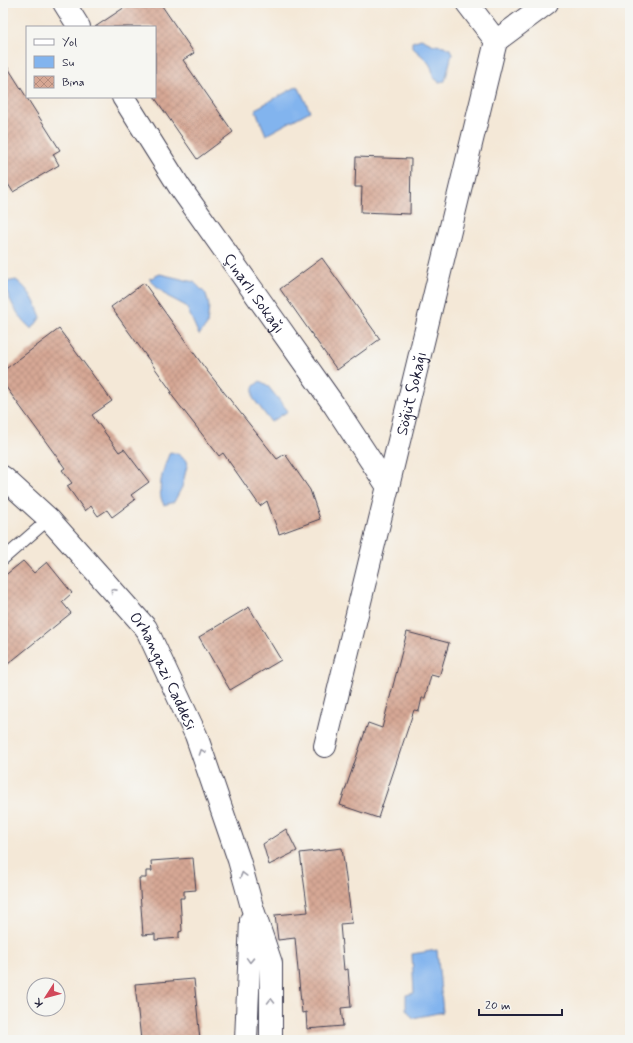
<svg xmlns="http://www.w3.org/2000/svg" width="633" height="1043" font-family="Mynerve,sans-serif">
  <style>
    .water { fill: #82b4ee; stroke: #526b94 }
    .building { fill: url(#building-cross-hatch) }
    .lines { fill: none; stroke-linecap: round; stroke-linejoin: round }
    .service-casing { stroke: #424052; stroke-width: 13 }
    .minor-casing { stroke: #424052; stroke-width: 24 }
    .tertiary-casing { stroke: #424052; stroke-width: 24 }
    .service { stroke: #fff; stroke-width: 11 }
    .minor { stroke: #fff; stroke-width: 22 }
    .tertiary { stroke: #fff; stroke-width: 22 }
    .oneway { stroke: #9c9ca7 }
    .labels { text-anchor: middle; stroke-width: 4; stroke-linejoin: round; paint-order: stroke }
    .street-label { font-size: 16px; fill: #22223b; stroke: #f6f6f2 }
  </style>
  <defs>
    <pattern id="building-cross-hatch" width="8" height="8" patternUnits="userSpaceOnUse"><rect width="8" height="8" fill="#d6a794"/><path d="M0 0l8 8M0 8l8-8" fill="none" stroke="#b78f80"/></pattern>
  </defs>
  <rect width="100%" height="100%" fill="#f6f6f2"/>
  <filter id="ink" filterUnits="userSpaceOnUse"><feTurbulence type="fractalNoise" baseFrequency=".025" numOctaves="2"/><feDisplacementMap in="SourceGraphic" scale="8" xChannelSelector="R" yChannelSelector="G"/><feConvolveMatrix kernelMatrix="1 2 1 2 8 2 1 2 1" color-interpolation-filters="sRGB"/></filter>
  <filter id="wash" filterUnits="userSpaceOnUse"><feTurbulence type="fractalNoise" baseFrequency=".012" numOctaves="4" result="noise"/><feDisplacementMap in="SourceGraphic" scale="16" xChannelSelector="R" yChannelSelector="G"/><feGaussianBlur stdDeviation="0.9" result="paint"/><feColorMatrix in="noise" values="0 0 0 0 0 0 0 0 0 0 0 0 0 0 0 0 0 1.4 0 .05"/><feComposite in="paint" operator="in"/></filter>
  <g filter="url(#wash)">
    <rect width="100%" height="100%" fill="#f4e8d7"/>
    <g class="water">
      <path d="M421 39 434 45 444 46 450 49 452 54 445 81 439 82 433 77C433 62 422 57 412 47V42Z"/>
      <path d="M298 86 310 111 266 135 255 109Z"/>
      <path d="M160 274 194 282 206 294 209 306 207 325 199 335 186 306 167 296 149 279Z"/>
      <path d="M16 280C30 290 35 302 41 317L32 329C21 322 4 294 6 282Z"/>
      <path d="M260 381 267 385 288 411 271 422 253 398V387Z"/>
      <path d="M170 452 178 454 188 462 182 487 174 502 164 505C155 491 164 466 170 452Z"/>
      <path d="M437 950 443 1012 413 1018 406 1009V995L414 993 412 954Z"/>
    </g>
    <g id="blocks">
      <g class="building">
        <path d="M131 3H160L194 53 183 60 233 132 197 159 155 98V27H95Z"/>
        <path d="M3 60 60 150 53 154 59 165 13 192 3 176Z"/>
        <path d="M356 157 411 159 410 214 361 212 362 187H355Z"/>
        <path d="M322 258 380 339 337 370 280 289Z"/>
        <path d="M144 283 204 367 277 459 285 454 310 490 320 519 279 534 267 501 260 506 223 453 219 456 170 393 172 392 111 307Z"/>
        <path d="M59 329 112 401 92 415 119 452 124 449 149 482 131 495 135 500 112 517 107 510 98 516 91 506 85 511 67 486 72 483 62 470 65 468 3 383V371Z"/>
        <path d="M23 561 34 573 47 562 72 593 62 602 71 613 3 668V577Z"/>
        <path d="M249 607 281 660 230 690 199 637Z"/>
        <path d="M407 632 449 643 439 677 431 675 425 698H422L419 711 414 710 378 818 340 805 368 723 382 728Z"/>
        <path d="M286 829 297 851 269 865 263 844Z"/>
        <path d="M342 848 352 923 340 924 344 970 348 969 351 1007 341 1008 343 1026 307 1029 306 1012 302 1013 295 938 278 940 275 915 308 912 300 853Z"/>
        <path d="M193 858 196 890 184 891V898H180L182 931 179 932V938L155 940V934L143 935 139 878H146V871H152L151 861Z"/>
        <path d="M194 979 200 1040H141L135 984Z"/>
      </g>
    </g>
  </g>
  <g filter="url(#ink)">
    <use href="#blocks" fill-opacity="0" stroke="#424052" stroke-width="1"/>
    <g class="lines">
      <defs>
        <path id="service" d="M3 559 49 519"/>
        <g id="minor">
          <path d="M64 3 79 27"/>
          <path d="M496 41 547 3"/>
          <path id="s1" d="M123 97 179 186 334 405 388 487"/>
          <path id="s2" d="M325 746 496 41 467 3"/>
        </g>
        <g id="tertiary">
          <path id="s3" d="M3 477 49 519 146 628 196 735 239 860 252 907 271 963V1040"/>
          <path d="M246 1040 251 920"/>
        </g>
      </defs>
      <use href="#service" class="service-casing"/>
      <use href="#minor" class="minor-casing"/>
      <use href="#tertiary" class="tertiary-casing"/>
      <use href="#service" class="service"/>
      <use href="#minor" class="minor"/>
      <use href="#tertiary" class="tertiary"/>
    </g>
    <defs><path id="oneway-chevron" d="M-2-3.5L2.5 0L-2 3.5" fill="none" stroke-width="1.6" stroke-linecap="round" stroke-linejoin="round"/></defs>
    <g class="oneway">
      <use href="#oneway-chevron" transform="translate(113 591) rotate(-132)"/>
      <use href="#oneway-chevron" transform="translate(202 752) rotate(-109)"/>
      <use href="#oneway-chevron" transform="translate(243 875) rotate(-105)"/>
      <use href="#oneway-chevron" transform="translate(250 960) rotate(92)"/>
      <use href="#oneway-chevron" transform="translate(271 1001) rotate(-90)"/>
    </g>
  </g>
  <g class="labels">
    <g class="street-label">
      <text dy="6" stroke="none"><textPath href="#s1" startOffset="236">Çınarlı Sokağı</textPath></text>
      <text dy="6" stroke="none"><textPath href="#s2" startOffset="363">Söğüt Sokağı</textPath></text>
      <text dy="6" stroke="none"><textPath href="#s3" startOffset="254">Orhangazi Caddesi</textPath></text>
    </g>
  </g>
  <rect width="633" height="1043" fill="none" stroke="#f6f6f2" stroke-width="16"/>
  <rect x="26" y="26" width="130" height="72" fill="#f6f6f2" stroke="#a1a1a9"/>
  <rect x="34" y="39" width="20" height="6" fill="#ffffff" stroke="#a1a1a9"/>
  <text x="62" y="46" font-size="12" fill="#22223b">Yol</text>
  <rect x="34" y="56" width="20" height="12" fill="#82b4ee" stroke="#a1a1a9"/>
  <text x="62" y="66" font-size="12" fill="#22223b">Su</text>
  <rect x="34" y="76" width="20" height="12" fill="url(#building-cross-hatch)" stroke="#a1a1a9"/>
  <text x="62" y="86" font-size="12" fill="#22223b">Bina</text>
  <g transform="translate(46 997) rotate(234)"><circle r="19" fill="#f6f6f2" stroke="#a1a1a9"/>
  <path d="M0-3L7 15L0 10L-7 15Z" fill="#d1495b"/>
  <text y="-6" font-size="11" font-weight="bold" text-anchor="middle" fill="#22223b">K</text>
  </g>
  <path d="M479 1009v6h83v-6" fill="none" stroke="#22223b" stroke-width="2"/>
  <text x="485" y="1009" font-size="12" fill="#22223b" stroke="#f6f6f2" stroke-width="3" paint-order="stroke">20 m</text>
</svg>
